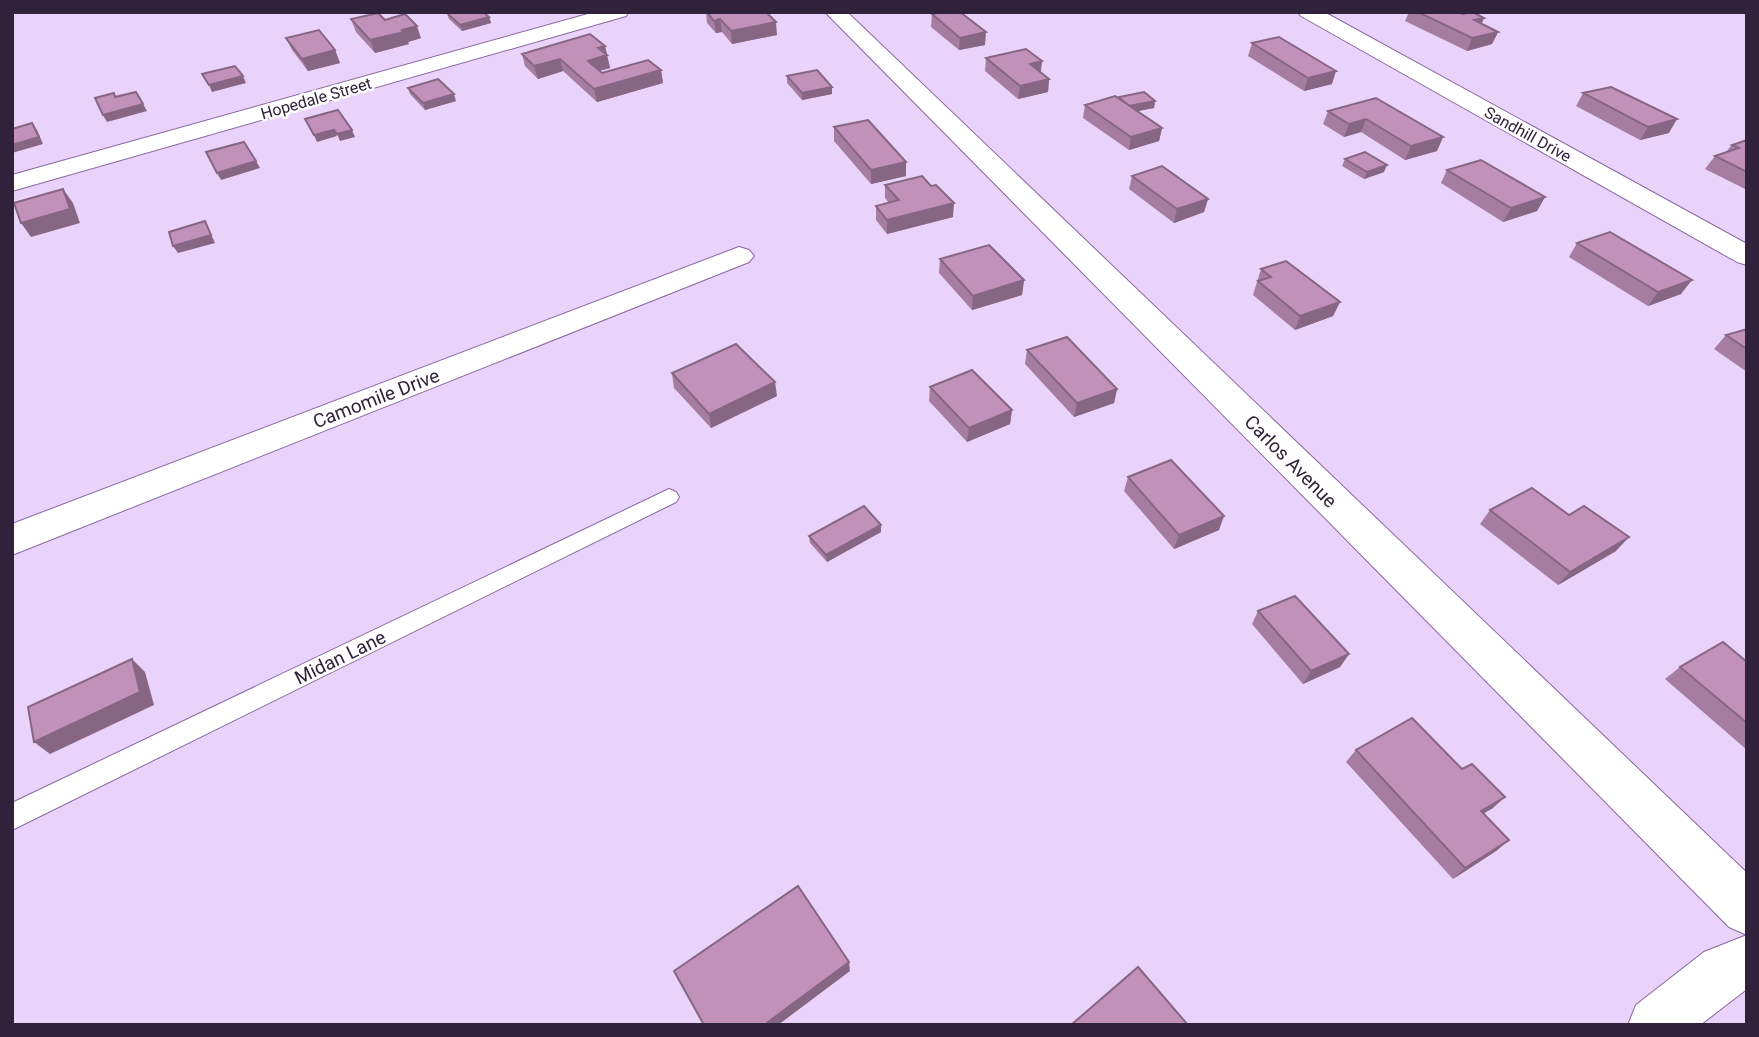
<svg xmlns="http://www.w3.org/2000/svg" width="1759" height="1037" font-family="Roboto,sans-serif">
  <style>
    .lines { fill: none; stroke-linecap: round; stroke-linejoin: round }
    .lane-casing { stroke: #8968a1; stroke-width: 2 }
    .street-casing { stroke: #8968a1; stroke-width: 2 }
    .lane { fill: #fff; fill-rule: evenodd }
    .street { fill: #fff; fill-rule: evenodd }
    .wall { fill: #a67da2 }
    .shaded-wall { fill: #876684 }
    .building { fill: #c191bc; stroke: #876684; stroke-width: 2 }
    .labels { text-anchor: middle; stroke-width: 5; stroke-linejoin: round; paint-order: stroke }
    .far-street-label { font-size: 16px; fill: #30223a; stroke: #fefefe }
    .street-label { font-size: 19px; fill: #30223a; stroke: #fefefe }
  </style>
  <rect width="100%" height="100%" fill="#e9d3fa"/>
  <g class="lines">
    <defs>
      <path id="lane" d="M669 489 676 492 679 497 676 502 12 830V803Z"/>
      <g id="street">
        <path d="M595 12H629L626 16 12 191V175Z"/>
        <path d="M825 12H847L1747 873V935L1729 927Z"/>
        <path d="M1298 12H1324L1747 244V265L1737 262 1301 16Z"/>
        <path d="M739 247 749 250 754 256 749 262 12 555V524Z"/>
        <path d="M1747 935V989L1700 1025H1628L1636 1005 1704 952Z"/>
      </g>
    </defs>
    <use href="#lane" class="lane-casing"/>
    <use href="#street" class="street-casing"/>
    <use href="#lane" class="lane"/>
    <use href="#street" class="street"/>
  </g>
  <g class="wall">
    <path d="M706 12H766L777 35 732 44 722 32 716 33 707 23Z"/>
    <path d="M1409 12H1459L1484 18 1481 24 1498 32 1492 44 1467 51 1405 21Z"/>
    <path d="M447 13 489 17 491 23 462 31 449 19Z"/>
    <path d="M932 14 985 45 959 50 931 27Z"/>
    <path d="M351 19 385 20 421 38 408 42 409 44 375 53 356 32Z"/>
    <path d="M286 38 335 50 340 63 308 71 292 50Z"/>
    <path d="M1252 43 1332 84 1304 91 1248 56Z"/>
    <path d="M605 46 610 68 600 71 602 73 661 70 663 83 597 102 563 71 538 79 525 66 522 54Z"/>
    <path d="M986 58 1042 61 1041 72 1049 79 1048 92 1018 99 985 71Z"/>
    <path d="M787 76 832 94 802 100 787 83Z"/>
    <path d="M408 88 456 101 425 110 410 94Z"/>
    <path d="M1583 93 1669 133 1640 140 1576 106Z"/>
    <path d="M1119 97 1155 101 1154 108 1137 111 1162 128 1159 141 1129 150 1083 118 1085 105 1119 99Z"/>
    <path d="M1328 111 1443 137 1437 151 1405 160 1361 132 1344 137 1323 124Z"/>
    <path d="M834 127 906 176 871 184 834 141Z"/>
    <path d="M1747 140V190L1705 169 1715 156 1726 152 1732 145Z"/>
    <path d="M1345 159 1384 172 1364 179 1342 166Z"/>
    <path d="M1447 170 1545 197 1537 211 1503 222 1441 183Z"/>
    <path d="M1132 176 1208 199 1204 212 1174 223 1129 189Z"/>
    <path d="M885 185 953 217 887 234 876 220V206L889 203 885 198Z"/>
    <path d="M1577 243 1681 294 1648 306 1569 257Z"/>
    <path d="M940 259 1024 280 1022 295 972 310 939 273Z"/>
    <path d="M1261 269 1340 302 1333 316 1295 330 1253 295Z"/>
    <path d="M1747 329V372L1714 349 1726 335Z"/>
    <path d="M1027 350 1117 389 1114 403 1074 417 1025 364Z"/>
    <path d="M672 373 777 396 711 428 674 388Z"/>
    <path d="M930 387 1012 410 1010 424 967 442 929 401Z"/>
    <path d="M1128 477 1219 530 1174 549 1124 491Z"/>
    <path d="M1490 510 1616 551 1558 585 1480 524Z"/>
    <path d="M881 525V532L827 562 810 543 809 536Z"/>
    <path d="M1258 611 1349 654 1340 667 1303 684 1252 624Z"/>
    <path d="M1747 662V750L1665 679 1680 667Z"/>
    <path d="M1356 750 1462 769 1493 808 1484 813 1509 840 1496 851 1453 879 1346 762Z"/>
  </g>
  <g class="shaded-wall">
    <path d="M489 17 491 23 462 31 460 25Z"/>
    <path d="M1484 18 1479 30 1474 20Z"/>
    <path d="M720 19 722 32 716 33 714 21Z"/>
    <path d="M776 22 777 35 732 44 731 31Z"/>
    <path d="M417 26 421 38 408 42 409 44 375 53 370 40Z"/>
    <path d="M986 32 985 45 959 50 960 38Z"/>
    <path d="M1498 32 1492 44 1467 51 1472 38Z"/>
    <path d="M605 46 610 68 591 73 588 61 598 48Z"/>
    <path d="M335 50 340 63 308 71 302 59Z"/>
    <path d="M560 59 563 71 538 79 534 66Z"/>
    <path d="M1042 61 1040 74 1030 64Z"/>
    <path d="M661 70 663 83 597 102 594 89Z"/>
    <path d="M1336 71 1332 84 1304 91 1308 78Z"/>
    <path d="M243 76 246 83 212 92 209 85Z"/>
    <path d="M1049 79 1048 92 1018 99 1020 86Z"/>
    <path d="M832 87V94L802 100V93Z"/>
    <path d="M454 94 456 101 425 110 423 103Z"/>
    <path d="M1155 101 1154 108 1128 113 1129 106Z"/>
    <path d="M143 104 147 111 107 122 103 115Z"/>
    <path d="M1366 119 1361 132 1344 137 1349 124Z"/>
    <path d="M1677 119 1669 133 1640 140 1648 127Z"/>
    <path d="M32 123 37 130 43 144 12 153V145Z"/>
    <path d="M1162 128 1159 141 1129 150 1131 137Z"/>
    <path d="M334 130 337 136 317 142 314 135Z"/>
    <path d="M352 130 355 137 340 141 337 134Z"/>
    <path d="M1443 137 1437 151 1405 160 1411 146Z"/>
    <path d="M256 161 260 168 221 180 217 173Z"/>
    <path d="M906 162V176L871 184V170Z"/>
    <path d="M1387 165 1384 172 1364 179 1367 172Z"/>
    <path d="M63 189 73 203 80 223 31 237 21 223Z"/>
    <path d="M1545 197 1537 211 1503 222 1511 208Z"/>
    <path d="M1208 199 1204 212 1174 223 1177 209Z"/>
    <path d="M954 203 953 217 887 234V220Z"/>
    <path d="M205 221 215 243 178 253 173 246Z"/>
    <path d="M1024 280 1022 295 972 310 973 296Z"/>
    <path d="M1692 280 1681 294 1648 306 1658 292Z"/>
    <path d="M1340 302 1333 316 1295 330 1300 316Z"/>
    <path d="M775 382 777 396 711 428 709 414Z"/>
    <path d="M1117 389 1114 403 1074 417 1077 403Z"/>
    <path d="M1012 410 1010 424 967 442 969 428Z"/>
    <path d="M1224 516 1219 530 1174 549 1179 535Z"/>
    <path d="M881 525V532L827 562 826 555Z"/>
    <path d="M1629 537 1616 551 1558 585 1570 572Z"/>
    <path d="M1349 654 1340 667 1303 684 1311 671Z"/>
    <path d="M132 659 145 672 154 705 50 754 34 742Z"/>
    <path d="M1505 797 1493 808 1469 822 1481 811Z"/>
    <path d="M1509 840 1496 851 1453 879 1465 868Z"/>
    <path d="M849 962 850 971 778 1025H764Z"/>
  </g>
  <g class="building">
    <path d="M483 12 489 17 460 25 447 13Z"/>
    <path d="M707 12H766L776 22 731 31 720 19 714 21Z"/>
    <path d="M942 12H960L986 32 960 38 932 14Z"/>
    <path d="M1418 12H1459L1462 14 1473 12 1484 18 1474 20 1498 32 1472 38Z"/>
    <path d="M378 13 385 20 405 14 417 26 402 30 404 32 370 40 351 19Z"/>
    <path d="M319 30 335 50 302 59 286 38Z"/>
    <path d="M590 34 605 46 598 48 607 55 588 61 602 73 648 60 661 70 594 89 560 59 534 66 522 54Z"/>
    <path d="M1279 37 1336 71 1308 78 1252 43Z"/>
    <path d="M1026 49 1042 61 1030 64 1049 79 1020 86 986 58Z"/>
    <path d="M235 66 243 76 209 85 202 74Z"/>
    <path d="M817 70 832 87 802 93 787 76Z"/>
    <path d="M438 79 454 94 423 103 408 88Z"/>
    <path d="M1611 87 1677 119 1648 127 1583 93Z"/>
    <path d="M136 92 143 104 103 115 95 98 114 93 115 97Z"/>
    <path d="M1144 92 1155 101 1129 106 1119 97Z"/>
    <path d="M1115 96 1162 128 1131 137 1085 105Z"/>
    <path d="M1376 98 1443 137 1411 146 1366 119 1349 124 1328 111Z"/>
    <path d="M338 110 352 130 337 134 334 130 314 135 305 119Z"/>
    <path d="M868 120 906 162 871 170 834 127Z"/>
    <path d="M32 123 39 137 12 145V129Z"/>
    <path d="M1747 140V172L1715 156 1739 148 1732 145Z"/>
    <path d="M244 142 256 161 217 173 206 152Z"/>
    <path d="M1365 152 1387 165 1367 172 1345 159Z"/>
    <path d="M1481 160 1545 197 1511 208 1447 170Z"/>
    <path d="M1162 166 1208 199 1177 209 1132 176Z"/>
    <path d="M922 176 931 186 936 185 954 203 887 220 876 206 899 200 885 185Z"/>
    <path d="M63 189 70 209 21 223 14 203Z"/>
    <path d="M205 221 211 235 173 246 169 232Z"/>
    <path d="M1610 232 1692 280 1658 292 1577 243Z"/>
    <path d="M989 245 1024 280 973 296 940 259Z"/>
    <path d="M1286 261 1340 302 1300 316 1258 281 1271 277 1261 269Z"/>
    <path d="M1747 329V349L1726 335Z"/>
    <path d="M1067 337 1117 389 1077 403 1027 350Z"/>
    <path d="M736 344 775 382 709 414 672 373Z"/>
    <path d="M972 370 1012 410 969 428 930 387Z"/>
    <path d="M1171 460 1224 516 1179 535 1128 477Z"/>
    <path d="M1532 488 1569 515 1584 506 1629 537 1570 572 1490 510Z"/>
    <path d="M864 506 881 525 826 555 809 536Z"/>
    <path d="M1295 596 1349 654 1311 671 1258 611Z"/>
    <path d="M1723 642 1747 662V723L1680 667Z"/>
    <path d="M132 659 140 692 34 742 28 707Z"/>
    <path d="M1412 718 1462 769 1472 764 1505 797 1481 811 1509 840 1465 868 1356 750Z"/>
    <path d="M798 886 849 962 764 1025H704L674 971Z"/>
    <path d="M1138 967 1188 1025H1071Z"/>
  </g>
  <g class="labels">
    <g class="far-street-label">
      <text transform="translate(316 98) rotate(-16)" y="6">Hopedale Street</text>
      <text transform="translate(1528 134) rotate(29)" y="6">Sandhill Drive</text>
    </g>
    <g class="street-label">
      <text transform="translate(376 398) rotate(-21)" y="7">Camomile Drive</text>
      <text transform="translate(1291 461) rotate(45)" y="7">Carlos Avenue</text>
      <text transform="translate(340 657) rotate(-26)" y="7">Midan Lane</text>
    </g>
  </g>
  <rect width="1759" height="1037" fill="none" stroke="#30223a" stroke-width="28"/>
</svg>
